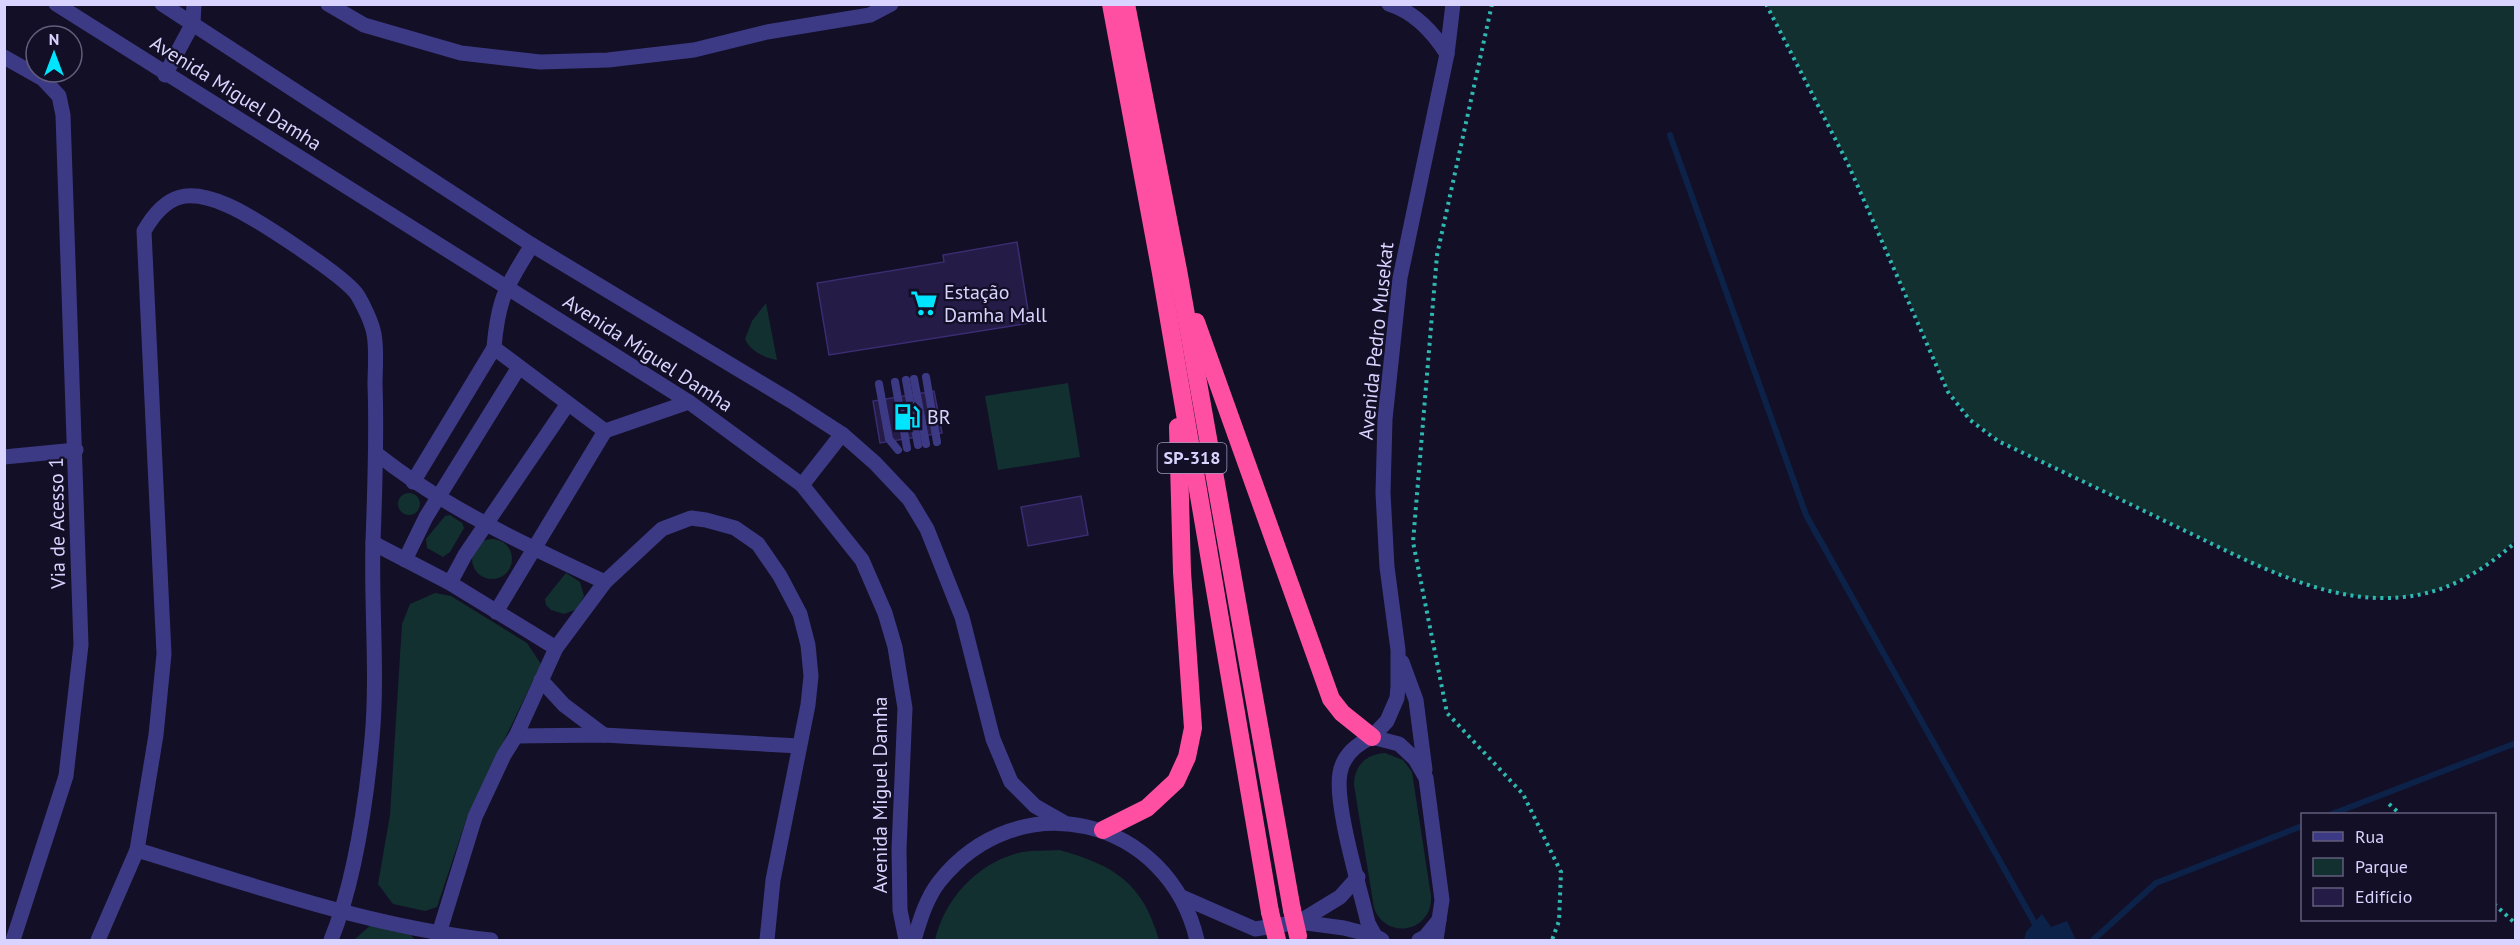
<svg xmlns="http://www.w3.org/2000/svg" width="2520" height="945" font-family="'PT Sans',sans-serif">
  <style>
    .green { fill: #12302f }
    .water { fill: #0c2248 }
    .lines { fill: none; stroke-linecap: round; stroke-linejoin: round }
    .stream { stroke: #0c2248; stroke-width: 6 }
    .building { fill: #241b47; stroke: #3b2d73; stroke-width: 1.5 }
    .path { stroke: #2fb8b0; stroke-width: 4; stroke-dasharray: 3 4.5; stroke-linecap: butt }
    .service { stroke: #3d3a85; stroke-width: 8 }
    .minor { stroke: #3d3a85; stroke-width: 15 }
    .tertiary { stroke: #3d3a85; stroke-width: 15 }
    .motorway { stroke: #ff4fa3; stroke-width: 18 }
    .motorway-bridge { stroke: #ff4fa3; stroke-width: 18 }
    .labels { text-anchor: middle; stroke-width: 4.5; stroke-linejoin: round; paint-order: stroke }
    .shield { fill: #130f26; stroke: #9e99be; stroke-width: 1.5 }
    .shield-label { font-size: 18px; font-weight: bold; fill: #d9d4ff }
    .street-label { font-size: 20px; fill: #d9d4ff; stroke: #130f26 }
    .poi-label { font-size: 20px; fill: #d9d4ff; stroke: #130f26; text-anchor: start }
  </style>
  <rect width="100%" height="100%" fill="#130f26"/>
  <g class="green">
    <path d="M1767 5H2515V541C2473 577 2438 598 2380 598 2310 597 2236 555 2175 525 2116 497 2057 469 1998 440L1970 419 1949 392 1849 164Z"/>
    <path d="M766 303 777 360C765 358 750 351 745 339L752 321Z"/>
    <path d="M1068 383 1080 457 998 470 985 396Z"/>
    <circle cx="409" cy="504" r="11"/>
    <path d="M450 515 462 523 464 528 450 552 443 557 427 548 426 539 445 516Z"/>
    <circle cx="492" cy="559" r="20"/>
    <path d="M566 573 580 582 584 596 577 609 564 614 551 610 546 605 545 599Z"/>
    <path d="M435 593 451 596 527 643 541 664 467 817 437 907 425 911 393 904 378 884 390 815 402 624 410 604Z"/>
    <path d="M1385 753 1403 760 1412 772 1431 896C1433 932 1386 941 1374 908L1354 785C1354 766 1366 754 1385 753Z"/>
    <path d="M1059 850C1114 865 1143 883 1159 940H935C945 898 978 862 1022 852 1034 850 1047 851 1059 850Z"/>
    <path d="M373 923 410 934 415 940H354Z"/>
  </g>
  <path class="water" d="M2042 914 2051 927 2067 921 2076 940H2024L2026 932Z"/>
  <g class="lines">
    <g class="stream">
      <path d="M1670 135 1806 515 2034 922 2039 940"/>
      <path d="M2332 814 2516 743"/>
      <path d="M2093 940 2156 883 2302 826"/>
    </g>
  </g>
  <g class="building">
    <path d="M1017 242 1030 323 829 355 817 283 944 262 943 255Z"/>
    <path d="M934 391 942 433 880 443 873 401Z"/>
    <path d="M1081 496 1088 535 1028 546 1021 507Z"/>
  </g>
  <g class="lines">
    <g class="path">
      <path d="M1492 4 1437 255 1413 542 1447 713 1523 794 1561 872 1559 921 1552 940"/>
      <path d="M1766 4 1848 164 1948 392 1970 420 1998 441C2057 469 2116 497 2175 526 2237 555 2310 597 2380 598 2436 599 2474 578 2516 542"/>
      <path d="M2389 804 2400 814"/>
      <path d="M2494 904 2516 924"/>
    </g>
    <g class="service">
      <path d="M926 377 937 442"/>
      <path d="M914 379 926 444"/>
      <path d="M906 380 918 445"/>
      <path d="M895 382 907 448"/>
      <path d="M879 384 889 439 898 450"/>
    </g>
    <g class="minor">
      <path d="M328 4 364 25 461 53 540 62 608 60 694 50 767 32 870 15 891 4"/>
      <path d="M193 23 194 4"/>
      <path d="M4 57 43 79 59 96 63 115 81 645 66 776 13 940"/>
      <path d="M532 245C506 286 498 299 494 348L605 431 689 402"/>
      <path d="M377 454C445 508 526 545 605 582"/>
      <path d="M4 457 76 450"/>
      <path d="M413 482 494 348"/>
      <path d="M373 543 450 583 556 648"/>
      <path d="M405 560 426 517 519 367"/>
      <path d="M450 583 465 555 567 405"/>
      <path d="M496 612 605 431"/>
      <path d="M541 680 564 705 604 735"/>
      <path d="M516 736 604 735 799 746"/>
      <path d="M137 850C253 885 370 927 491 940"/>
      <path d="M98 940 137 850 156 735 164 654 144 231C166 193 188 188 227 205 251 215 347 277 358 296 364 306 372 323 374 334 377 350 375 369 375 385 377 437 375 489 373 541 371 606 378 674 372 739 366 803 355 881 331 940"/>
      <path d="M437 940 475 817 504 755 516 736 556 648 605 582 662 529 691 518 706 520 735 528 758 544 780 576 800 614 808 645 811 676 808 705 773 880 767 940"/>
    </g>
    <g class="tertiary">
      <path d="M56 4 689 402 802 485 862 560 885 613 895 647 905 708 899 849 900 910 906 940"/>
      <path d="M162 4 532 245 791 401 842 434 875 463 909 499 927 529 962 617 993 739 1011 782 1035 806 1063 822"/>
      <path d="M1389 4C1415 12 1433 32 1447 54"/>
      <path d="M165 75 193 23"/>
      <path d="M802 485 842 434"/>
      <path d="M1402 662 1416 700 1425 770"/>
      <path d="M1372 737 1387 721 1397 698 1398 686V650L1387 567 1383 493 1385 419 1400 278 1447 54 1453 4"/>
      <path d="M1182 897 1255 929 1299 922 1344 928 1375 936"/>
      <path d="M1299 922 1340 897 1358 877"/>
      <path d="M914 940C920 920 926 899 939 882 1019 781 1168 817 1197 940"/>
      <path d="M1382 940 1375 936 1368 923C1360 888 1334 804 1340 773 1343 755 1357 744 1372 737L1399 744 1415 759 1426 778 1442 900 1436 940"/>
      <path d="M1419 940 1425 937 1439 920"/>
    </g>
    <g class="motorway">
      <path d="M1111 4 1161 273 1270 912"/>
      <path d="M1126 4 1178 270 1292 910"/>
      <path d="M1196 322 1331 699 1342 713 1372 737"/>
      <path d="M1103 830 1147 808 1176 781 1187 757 1193 728 1182 572 1178 427"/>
    </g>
    <g class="motorway-bridge">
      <path d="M1292 910 1298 936"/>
      <path d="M1270 912 1277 940"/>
    </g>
  </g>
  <defs>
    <symbol id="supermarket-bare" viewBox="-9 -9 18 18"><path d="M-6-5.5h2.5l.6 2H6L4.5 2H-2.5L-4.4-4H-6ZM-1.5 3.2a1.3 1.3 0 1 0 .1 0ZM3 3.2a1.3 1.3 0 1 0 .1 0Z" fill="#00e5ff" stroke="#130f26" stroke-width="2.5" paint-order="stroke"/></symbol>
    <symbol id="fuel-bare" viewBox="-9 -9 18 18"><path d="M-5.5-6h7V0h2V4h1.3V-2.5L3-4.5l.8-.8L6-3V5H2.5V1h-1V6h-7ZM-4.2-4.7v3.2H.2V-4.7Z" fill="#00e5ff" stroke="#130f26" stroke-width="2.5" paint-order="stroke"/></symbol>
  </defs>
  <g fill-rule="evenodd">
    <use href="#supermarket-bare" x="905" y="284" width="38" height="38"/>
    <use href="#fuel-bare" x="888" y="398" width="38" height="38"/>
  </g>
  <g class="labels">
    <rect class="shield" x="1157.5" y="443" width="69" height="30" rx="4.5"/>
    <g class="shield-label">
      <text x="1192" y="464">SP-318</text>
    </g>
    <g class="street-label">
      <text transform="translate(236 93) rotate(32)" y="7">Avenida Miguel Damha</text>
      <text transform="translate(1376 341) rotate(-84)" y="7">Avenida Pedro Musekat</text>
      <text transform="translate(648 353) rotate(33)" y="7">Avenida Miguel Damha</text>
      <text transform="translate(57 523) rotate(-91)" y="7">Via de Acesso 1</text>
      <text transform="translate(880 795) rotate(-90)" y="7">Avenida Miguel Damha</text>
    </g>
    <g class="poi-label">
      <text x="944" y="299">Estação<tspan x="944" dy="23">Damha Mall</tspan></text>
      <text x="927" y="424">BR</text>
    </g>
  </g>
  <rect width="2520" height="945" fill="none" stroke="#d9d4ff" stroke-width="12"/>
  <rect x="2301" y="813" width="195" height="108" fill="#130f26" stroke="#625e7d" stroke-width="1.5"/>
  <rect x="2313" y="832" width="30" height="9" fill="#3d3a85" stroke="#625e7d" stroke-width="1.5"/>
  <text x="2355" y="843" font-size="18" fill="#d9d4ff">Rua</text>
  <rect x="2313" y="858" width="30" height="18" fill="#12302f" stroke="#625e7d" stroke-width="1.5"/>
  <text x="2355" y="873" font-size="18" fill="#d9d4ff">Parque</text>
  <rect x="2313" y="888" width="30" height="18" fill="#241b47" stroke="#625e7d" stroke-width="1.5"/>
  <text x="2355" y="903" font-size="18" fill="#d9d4ff">Edifício</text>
  <g transform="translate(54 54)"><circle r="28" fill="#130f26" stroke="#625e7d" stroke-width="1.5"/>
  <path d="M0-4.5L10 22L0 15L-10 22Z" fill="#00e5ff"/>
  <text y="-9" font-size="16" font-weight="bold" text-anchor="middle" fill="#d9d4ff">N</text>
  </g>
</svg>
